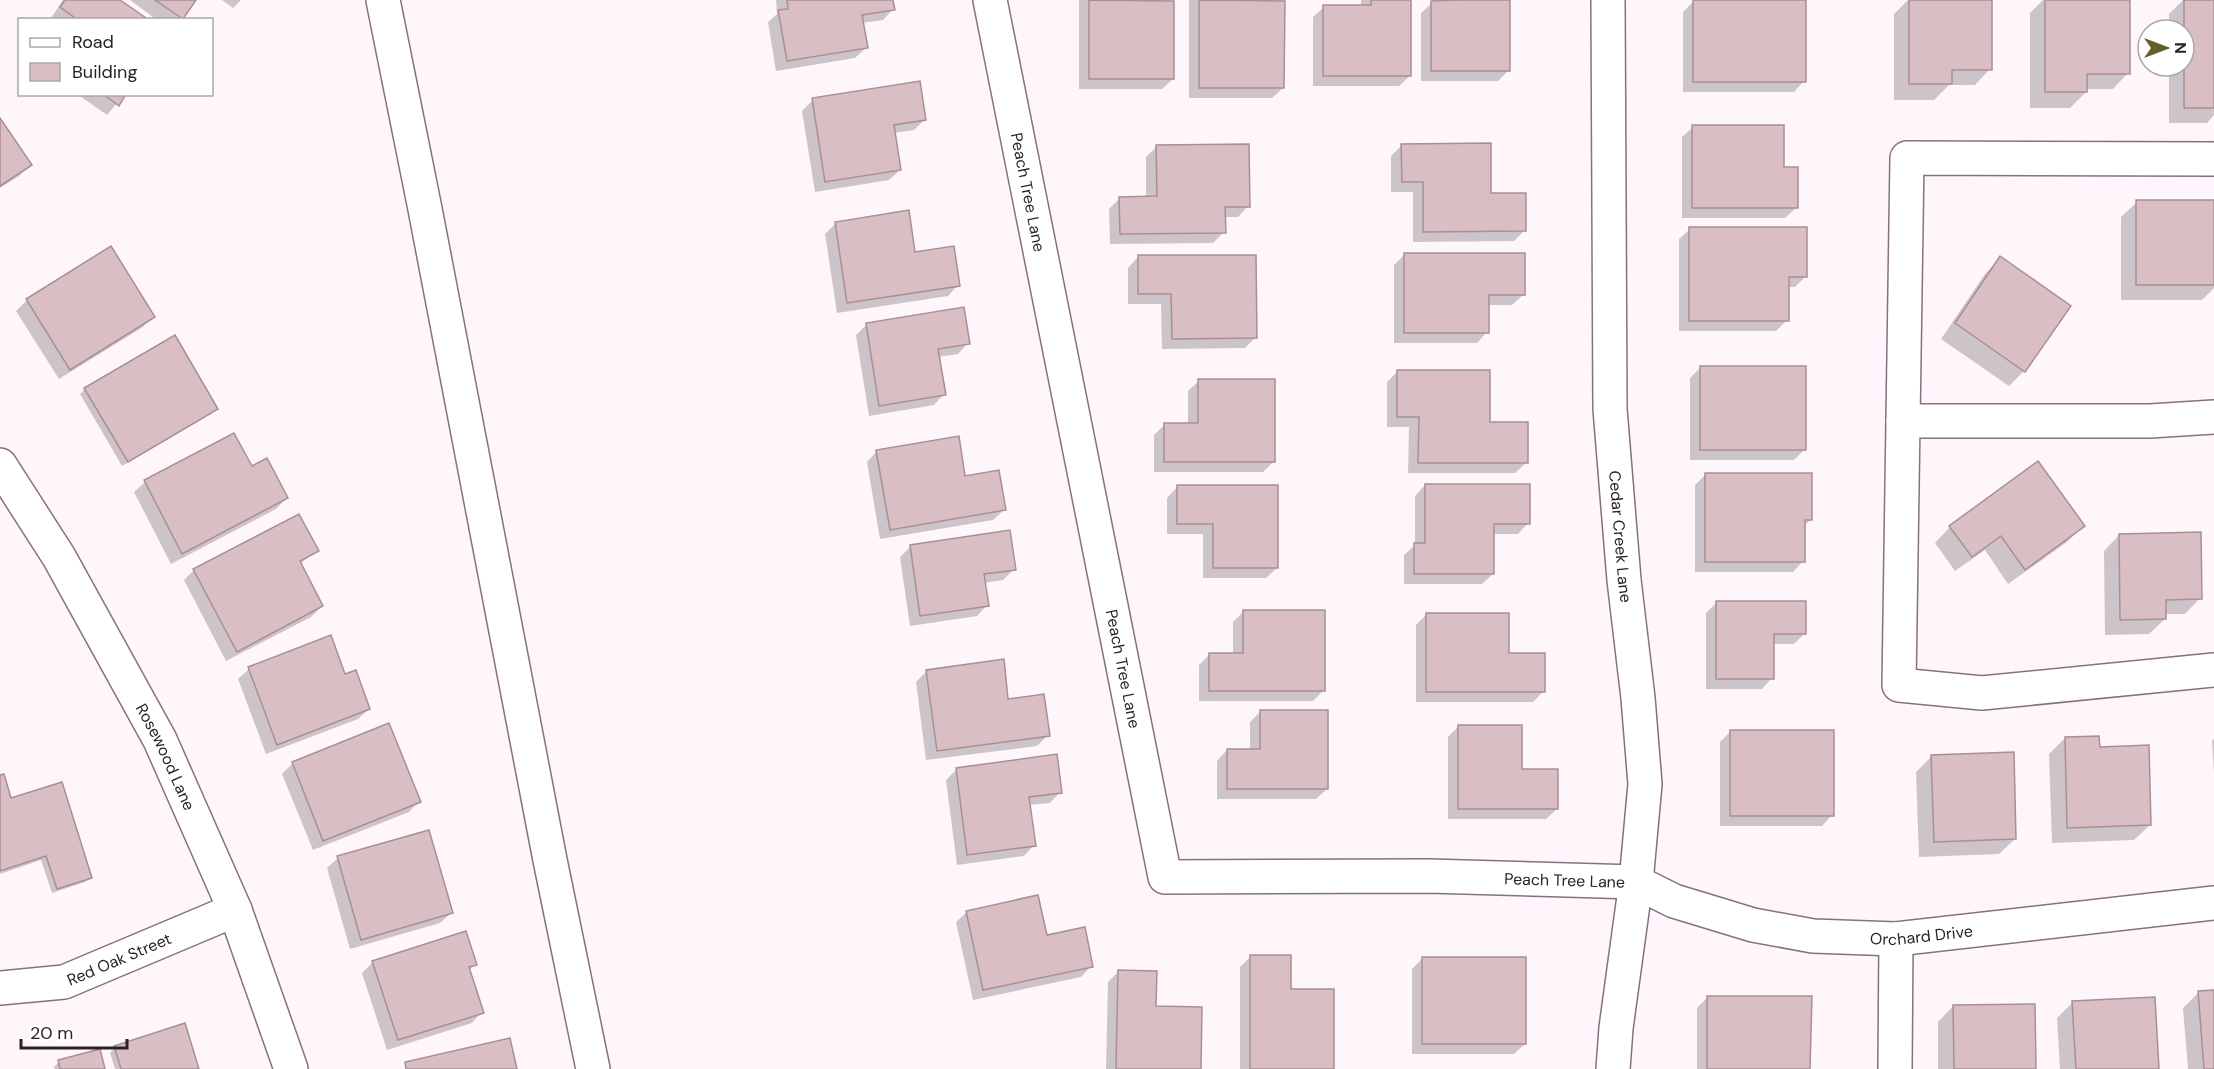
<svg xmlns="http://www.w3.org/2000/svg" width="2214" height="1069" font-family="'DM Sans',sans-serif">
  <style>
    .shadow { fill: #0003 }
    .building { fill: #d9bec3; stroke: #a98f94; stroke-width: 1.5 }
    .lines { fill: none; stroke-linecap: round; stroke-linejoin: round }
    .minor-casing { stroke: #86717f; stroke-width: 36 }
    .minor { stroke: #fff; stroke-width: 33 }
    .labels { text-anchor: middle; stroke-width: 5; stroke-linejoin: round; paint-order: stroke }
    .street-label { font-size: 16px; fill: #2a2227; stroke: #fff }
  </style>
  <rect width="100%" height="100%" fill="#fff6fc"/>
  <g class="shadow">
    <path d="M63 0H118L146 20H52L51 18Z"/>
    <path d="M130 0H194L180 20H157Z"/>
    <path d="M222 0H241L233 8Z"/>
    <path d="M776 0H892L893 9 883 20 862 23 866 48 855 58 776 71 768 22 777 14Z"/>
    <path d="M1079 0H1127L1173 79 1162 89H1079Z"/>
    <path d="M1189 0H1241L1283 88 1272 98H1189Z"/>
    <path d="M1361 0H1410V76L1399 86H1313V17L1324 7H1361Z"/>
    <path d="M1447 0H1509V70L1498 81H1421V13L1432 3H1447Z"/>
    <path d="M1908 0H1990V69L1975 85H1949L1934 100H1894V14Z"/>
    <path d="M2043 0H2128V73L2113 89H2086V92L2070 108H2030V13Z"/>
    <path d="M2183 0H2214V115L2207 123H2169V66H2184V30H2169V14Z"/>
    <path d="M1694 1 1804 81 1794 92H1683V12Z"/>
    <path d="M77 94H125L107 115Z"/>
    <path d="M813 100 925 119 914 130 894 133 900 170 889 180 815 192 802 111Z"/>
    <path d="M0 120 30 165 19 176 0 188Z"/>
    <path d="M1693 127 1783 168 1796 208 1785 218H1682V137Z"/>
    <path d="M1402 145 1490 194 1524 231 1514 241 1413 242V192H1391V156Z"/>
    <path d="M1157 146 1248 206 1238 217H1224V232L1213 243 1110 244 1109 209 1120 198H1146V157Z"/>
    <path d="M2137 202H2214V288L2202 300H2121V217Z"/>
    <path d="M836 223 914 254 958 285 948 296 837 313 825 234Z"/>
    <path d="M1690 229 1806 276 1795 287H1787V320L1776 331H1679V239Z"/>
    <path d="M111 248 153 316 143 327 59 379 16 311 27 300Z"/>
    <path d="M1405 254 1523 295 1512 305H1487V332L1477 343H1394V265Z"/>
    <path d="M1138 257 1256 337 1245 348 1162 349 1161 304H1128V268Z"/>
    <path d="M2000 258 2024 371 2009 386 1941 339 1985 274Z"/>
    <path d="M867 324 968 343 958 354 938 357 944 394 934 405 869 416 856 335Z"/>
    <path d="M1701 367 1804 450 1794 460H1690V378Z"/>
    <path d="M1398 371 1488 424 1526 463 1515 473H1408L1409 427H1387V382Z"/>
    <path d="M1199 381 1273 462 1263 472H1154V435L1164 425H1188V391Z"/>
    <path d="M85 389 216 409 211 414 122 466 80 394Z"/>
    <path d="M233 435 251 468 287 498 276 509 171 564 134 492 145 482Z"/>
    <path d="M877 451 964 478 1004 510 993 520 880 539 867 462Z"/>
    <path d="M1706 474 1811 519 1803 527V561L1793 572H1695V485Z"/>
    <path d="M1425 485 1528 523 1518 534H1493V574L1482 584H1404V555L1415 545V496Z"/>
    <path d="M1177 487 1277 568 1266 578H1203V534H1167V498Z"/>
    <path d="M2083 526 2067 542 2008 584 1985 550 1955 571 1935 543 1950 527Z"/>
    <path d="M2119 535 2200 598 2185 614H2165V619L2149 634 2105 635 2104 551Z"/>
    <path d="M911 546 1014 569 1003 580 984 583 987 605 977 616 910 626 900 557Z"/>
    <path d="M317 550 300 564 322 606 311 617 226 661 184 580 194 570Z"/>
    <path d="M1717 602 1804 634 1794 644H1772V678L1762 689H1706V613Z"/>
    <path d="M1243 612 1324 690 1313 701H1199V665L1209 655H1233V622Z"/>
    <path d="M1427 614 1543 692 1533 702H1416V625Z"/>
    <path d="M249 669 345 676 369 709 358 719 266 754 238 679Z"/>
    <path d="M927 671 1048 735 1037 746 926 760 916 682Z"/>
    <path d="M1261 711 1327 789 1316 799H1217V761L1227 750H1250V722Z"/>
    <path d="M1459 726 1521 770 1557 809 1546 819H1448V737Z"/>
    <path d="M1730 732 1832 815 1822 826H1720V742Z"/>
    <path d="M2065 738 2098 748 2150 825 2134 840 2052 843 2049 754Z"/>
    <path d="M2214 739V773L2212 741Z"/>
    <path d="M1932 756 2015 839 1999 854 1919 857 1916 772Z"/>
    <path d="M293 763 419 801 409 812 313 850 282 774Z"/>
    <path d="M956 770 1060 792 1050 803 1029 805 1034 845 1024 856 957 865 946 780Z"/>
    <path d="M0 777 10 800 90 878 85 882 52 893 41 860 0 874Z"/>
    <path d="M338 858 451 913 440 923 350 949 327 868Z"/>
    <path d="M967 912 1045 937 1091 966 1081 977 973 1000 956 922Z"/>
    <path d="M1251 956 1289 991 1332 1069H1240V967Z"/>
    <path d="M1422 959 1525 1044 1514 1054H1412V969Z"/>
    <path d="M373 962 475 964 469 971 482 1012 472 1023 387 1050 362 973Z"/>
    <path d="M1118 972 1154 1008 1199 1069H1106L1108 982Z"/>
    <path d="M2214 991V1069H2188L2183 1008 2199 992Z"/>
    <path d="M1707 998 1809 1069H1697V1008Z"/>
    <path d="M2073 1002 2157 1069H2060L2057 1018Z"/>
    <path d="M1953 1006 2035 1069H1938V1022Z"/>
    <path d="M115 1048 198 1069H115L110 1053Z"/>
    <path d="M59 1062 103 1069H55L54 1067Z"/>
  </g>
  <g class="building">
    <path d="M65 0H120L149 20H78L60 7Z"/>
    <path d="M155 0H196L183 19Z"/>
    <path d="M787 0H893L895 10 862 15 868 48 787 61 778 10 788 9Z"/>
    <path d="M1089 0 1174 1V79H1089Z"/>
    <path d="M1199 0 1285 1 1284 88H1199Z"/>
    <path d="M1371 0H1411V76H1323V5H1371Z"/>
    <path d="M1457 0H1510V71H1431V1Z"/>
    <rect x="1693" y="0" width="113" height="82"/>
    <path d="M1909 0H1992V70H1952V84H1909Z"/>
    <path d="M2045 0H2130V74H2087V92H2045Z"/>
    <rect x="2184" y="0" width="30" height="108"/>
    <path d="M920 81 926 120 894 125 901 170 825 182 812 98Z"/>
    <path d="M103 94H126L119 106Z"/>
    <path d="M0 118 32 165 0 186Z"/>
    <path d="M1692 125H1784V167H1798V208H1692Z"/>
    <path d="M1491 143V193H1526V231L1423 232V182H1402L1401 144Z"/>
    <path d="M1249 144 1250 207H1225L1226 233 1120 234 1119 197 1157 196 1156 145Z"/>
    <rect x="2136" y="200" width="78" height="85"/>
    <path d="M909 210 915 252 954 246 960 286 847 303 835 222Z"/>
    <path d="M1689 227H1807V277H1789V321H1689Z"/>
    <path d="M111 246 155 317 70 370 26 299Z"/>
    <path d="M1404 253H1525V295H1489V333H1404Z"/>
    <path d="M1138 255H1256L1257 338 1172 339 1171 294H1138Z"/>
    <path d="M2000 256 2071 306 2025 372 1955 323Z"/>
    <path d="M964 307 970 344 938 349 946 395 879 406 866 323Z"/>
    <path d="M175 335 218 409 128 462 84 388Z"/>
    <rect x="1700" y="366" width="106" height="84"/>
    <path d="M1397 370H1490V422H1528V463H1418L1419 417H1397Z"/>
    <path d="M1198 379H1275V462H1164V423H1198Z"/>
    <path d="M234 433 252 466 267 458 288 498 182 554 144 480Z"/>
    <path d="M959 436 965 476 999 470 1006 510 890 530 876 450Z"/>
    <path d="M2038 461 2085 526 2025 570 2001 536 1972 557 1949 526Z"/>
    <path d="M1705 473H1812V520H1805V562H1705Z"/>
    <path d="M1425 484H1530V524H1494V574H1414V543H1425Z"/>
    <path d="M1177 485H1278V568H1213V524H1177Z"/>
    <path d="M299 514 319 551 300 561 323 606 237 652 193 569Z"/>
    <path d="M1010 530 1016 570 984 574 989 606 920 616 910 545Z"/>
    <path d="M2201 532 2202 599 2166 600V619L2120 620 2119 534Z"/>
    <path d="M1716 601H1806V634H1774V679H1716Z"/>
    <path d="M1243 610H1325V691H1209V653H1243Z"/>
    <path d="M1426 613H1509V653H1545V692H1426Z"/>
    <path d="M331 635 345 674 356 670 370 709 277 745 248 667Z"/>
    <path d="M1004 659 1008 699 1044 694 1050 736 937 751 926 670Z"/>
    <path d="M1260 710H1328V789H1227V749H1260Z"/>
    <path d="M389 723 421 802 323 841 292 762Z"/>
    <path d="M1458 725H1522V769H1558V809H1458Z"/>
    <rect x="1730" y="730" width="104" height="86"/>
    <path d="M2099 736 2100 747 2149 745 2151 825 2067 828 2065 737Z"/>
    <path d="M2014 752 2016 839 1934 842 1931 755Z"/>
    <path d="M1057 754 1062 793 1029 797 1036 846 967 855 956 768Z"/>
    <path d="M4 774 11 798 62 782 92 878 57 889 46 856 0 871V775Z"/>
    <path d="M429 830 453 913 361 940 337 856Z"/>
    <path d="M1038 895 1047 935 1085 927 1093 967 983 990 966 911Z"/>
    <path d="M466 931 477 965 469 967 484 1013 398 1040 372 961Z"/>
    <path d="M1250 955H1291V989H1334V1069H1250Z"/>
    <rect x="1422" y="957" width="104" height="87"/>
    <path d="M1118 970 1157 971 1156 1006 1202 1007 1201 1069H1116Z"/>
    <path d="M2214 990V1069H2204L2198 991Z"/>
    <path d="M1707 996H1812L1810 1069H1707Z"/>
    <path d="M2155 997 2159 1069H2076L2072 1001Z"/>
    <path d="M2035 1004 2036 1069H1954L1953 1005Z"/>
    <path d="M185 1023 199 1069H121L114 1046Z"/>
    <path d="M510 1038 517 1069H406L405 1062Z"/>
    <path d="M100 1049 105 1069H60L58 1060Z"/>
  </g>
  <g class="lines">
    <defs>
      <g id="minor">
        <path d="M383 0 425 209 550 860 593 1069"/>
        <path id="s1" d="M990 0 1165 877 1428 876 1636 882 1674 901 1753 925 1813 936 1896 939 2214 903"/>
        <path id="s2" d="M1608 0 1610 409 1624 580 1638 698 1645 784 1636 882 1616 1028 1613 1069"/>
        <path d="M2214 159 1907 158 1899 685 1982 693 2214 670"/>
        <path d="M1903 421H2150L2214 417"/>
        <path id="s3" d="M0 465 59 557 160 740 235 910 291 1069"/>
        <path id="s4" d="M0 988 64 982 235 910"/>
        <path d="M1895 1069 1896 939"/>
      </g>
    </defs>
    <use href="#minor" class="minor-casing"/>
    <use href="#minor" class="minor"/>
  </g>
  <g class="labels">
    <g class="street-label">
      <text dy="6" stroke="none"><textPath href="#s1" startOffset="196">Peach Tree Lane</textPath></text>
      <text dy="6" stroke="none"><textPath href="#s2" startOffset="537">Cedar Creek Lane</textPath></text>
      <text dy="6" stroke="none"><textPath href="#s1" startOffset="682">Peach Tree Lane</textPath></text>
      <text dy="6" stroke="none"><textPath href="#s3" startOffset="336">Rosewood Lane</textPath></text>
      <text dy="6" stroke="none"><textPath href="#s1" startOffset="1294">Peach Tree Lane</textPath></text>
      <text dy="6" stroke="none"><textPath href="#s1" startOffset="1660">Orchard Drive</textPath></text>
      <text dy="6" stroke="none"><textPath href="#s4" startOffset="124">Red Oak Street</textPath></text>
    </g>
  </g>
  <rect x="18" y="18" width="195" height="78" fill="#ffffff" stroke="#aaa7a9" stroke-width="1.5"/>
  <rect x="30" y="38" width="30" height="9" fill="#ffffff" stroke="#aaa7a9" stroke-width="1.5"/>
  <text x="72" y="48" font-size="18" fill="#2a2227">Road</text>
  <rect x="30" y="63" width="30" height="18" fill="#d9bec3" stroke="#aaa7a9" stroke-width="1.5"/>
  <text x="72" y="78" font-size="18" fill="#2a2227">Building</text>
  <g transform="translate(2166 48) rotate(90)"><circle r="28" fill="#ffffff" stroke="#aaa7a9" stroke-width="1.5"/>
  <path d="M0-4.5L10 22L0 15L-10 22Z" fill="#635e2b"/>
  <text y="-9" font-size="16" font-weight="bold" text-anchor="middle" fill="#2a2227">N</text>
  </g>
  <path d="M21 1039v9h106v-9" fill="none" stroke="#2a2227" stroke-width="3"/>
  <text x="30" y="1039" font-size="18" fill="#2a2227" stroke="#ffffff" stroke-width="4.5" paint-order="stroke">20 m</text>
</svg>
